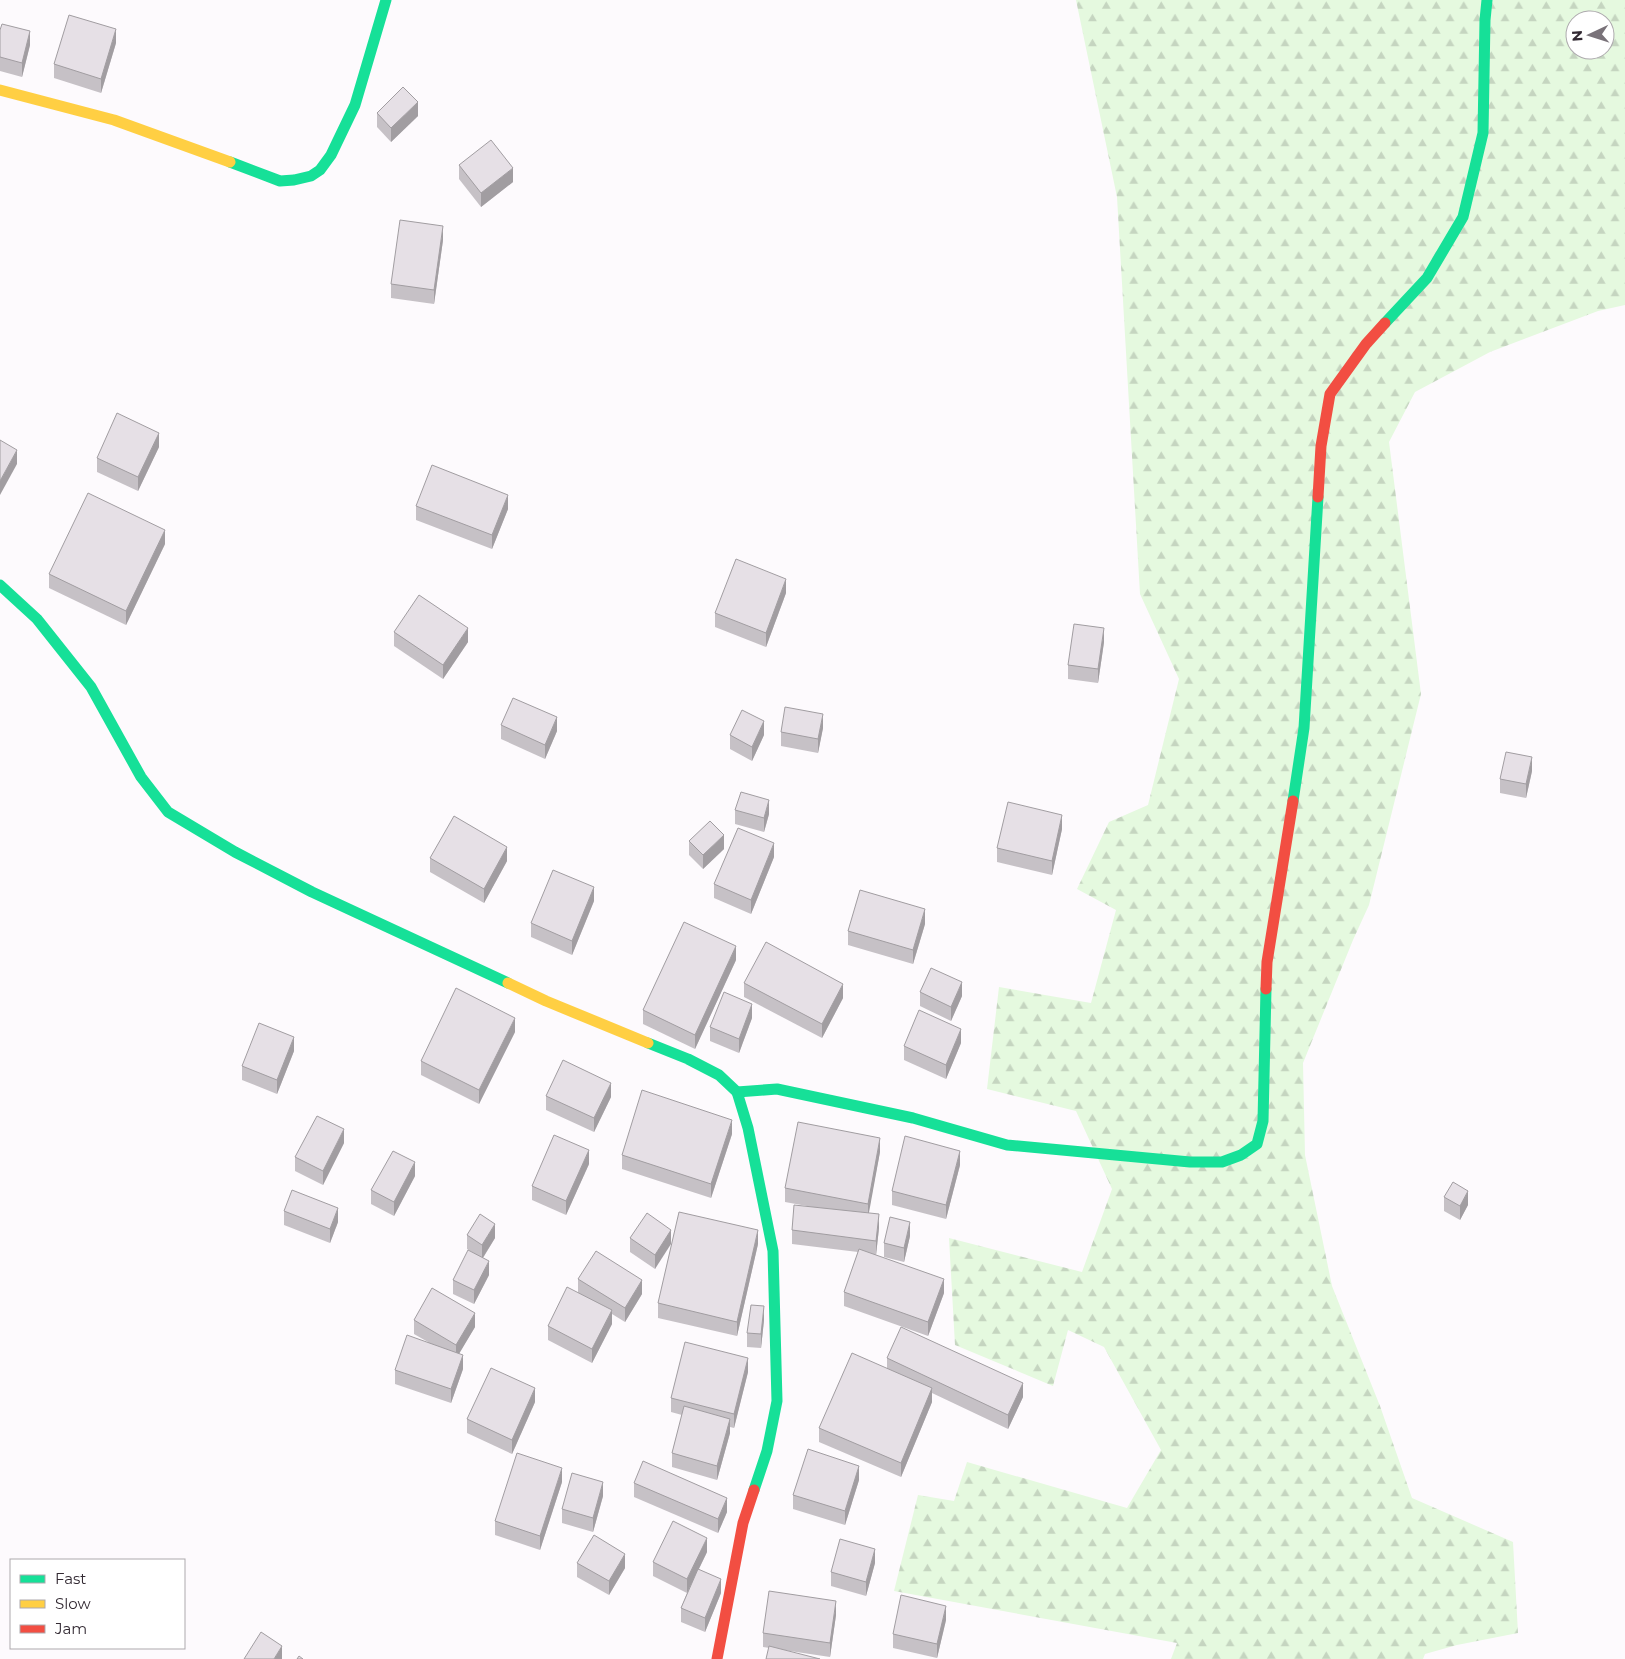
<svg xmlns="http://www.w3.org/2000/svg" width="1625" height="1659" font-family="Montserrat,sans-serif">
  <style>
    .forest { fill: url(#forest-firs); fill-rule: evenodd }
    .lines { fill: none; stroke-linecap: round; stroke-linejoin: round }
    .fast { stroke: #16e098; stroke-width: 11 }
    .slow { stroke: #ffcf43; stroke-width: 11 }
    .jam { stroke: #f24e42; stroke-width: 11 }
    .wall { fill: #c6c1c6 }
    .shaded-wall { fill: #a19da1 }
    .building { fill: #e6e0e6; stroke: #a19da1 }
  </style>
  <defs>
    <pattern id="forest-firs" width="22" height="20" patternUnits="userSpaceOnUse" patternTransform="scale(1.25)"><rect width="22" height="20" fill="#e5f9df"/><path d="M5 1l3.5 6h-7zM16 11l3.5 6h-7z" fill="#c5d5c0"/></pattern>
  </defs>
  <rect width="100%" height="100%" fill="#fdfafd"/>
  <path class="forest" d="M1076 0H1625V305L1598 311 1490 352 1415 392 1389 442 1421 694 1369 905 1353 940 1303 1063 1305 1155 1332 1286 1380 1406 1412 1498 1513 1542 1518 1633 1457 1645 1425 1654 1423 1659H1171L1177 1643 894 1591 918 1495 954 1501 967 1462 1127 1508 1161 1450 1104 1347 1068 1330 1053 1386 955 1345 949 1238 1082 1272 1112 1189 1076 1111 987 1089 999 987 1091 1003 1116 910 1077 889 1109 822 1148 805 1179 679 1140 594 1117 197ZM1575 20H1605V50H1575Z"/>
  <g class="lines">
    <g class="fast">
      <path d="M230 162 280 181 294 180 311 176 320 170 331 155 355 105 386 0"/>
      <path d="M1385 323 1427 278 1463 217 1483 133 1485 20 1487 0"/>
      <path d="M0 585 37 619 91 687 141 777 168 812 235 852 312 892 508 983"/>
      <path d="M1293 801 1304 728 1318 497"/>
      <path d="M648 1043 688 1059 719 1075 737 1092 748 1128 773 1251 777 1401 767 1451 754 1490"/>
      <path d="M737 1092 777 1089 913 1118 1007 1145 1190 1162H1222L1241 1155 1257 1144 1263 1121 1266 989"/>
    </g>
    <g class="slow">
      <path d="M0 90 114 120 230 162"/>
      <path d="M508 983 546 1001 648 1043"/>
    </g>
    <g class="jam">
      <path d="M1318 497 1321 446 1330 394 1366 344 1385 323"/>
      <path d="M1266 989 1267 962 1293 801"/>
      <path d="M717 1659 743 1523 754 1490"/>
    </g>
  </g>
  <g class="wall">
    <path d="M0 30 30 45 22 77 0 71Z"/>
    <path d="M116 43 101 93 54 78V64Z"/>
    <path d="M377 113 418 116 391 142 377 127Z"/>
    <path d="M459 165 513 182 481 207 459 179Z"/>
    <path d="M443 240 434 304 391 298V284Z"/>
    <path d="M159 447 138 491 97 472V458Z"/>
    <path d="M416 506 508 509 492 549 416 520Z"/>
    <path d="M165 544 126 625 49 588V574Z"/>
    <path d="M786 593 766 647 715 627V613Z"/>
    <path d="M394 632 468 642 443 679 394 646Z"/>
    <path d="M1104 642 1098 683 1068 679V665Z"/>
    <path d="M501 725 557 731 545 759 501 739Z"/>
    <path d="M823 728 818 753 781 746V732Z"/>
    <path d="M730 735H764L752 761 730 749Z"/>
    <path d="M1532 771 1526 798 1500 793V779Z"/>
    <path d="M735 810 769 814 764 832 735 824Z"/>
    <path d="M1062 829 1052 875 997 862V848Z"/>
    <path d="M689 841 724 849 703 869 689 855Z"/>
    <path d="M774 857 751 914 714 898V884Z"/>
    <path d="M430 858 507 861 484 903 430 872Z"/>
    <path d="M594 901 572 955 531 937V923Z"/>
    <path d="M925 924 913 964 848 945V931Z"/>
    <path d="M736 960 695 1049 643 1024V1010Z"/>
    <path d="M744 983 843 998 822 1038 744 997Z"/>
    <path d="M920 992 962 996 951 1021 920 1006Z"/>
    <path d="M752 1018 739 1053 710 1041V1027Z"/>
    <path d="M515 1032 479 1104 421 1075V1061Z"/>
    <path d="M961 1043 946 1079 904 1060V1046Z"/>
    <path d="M294 1051 277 1094 242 1080V1066Z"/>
    <path d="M546 1096 611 1097 594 1132 546 1110Z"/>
    <path d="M732 1134 711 1198 622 1169V1155Z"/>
    <path d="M344 1143 323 1185 295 1171V1157Z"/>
    <path d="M880 1152 868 1213 879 1228 876 1255 874 1254 944 1293 928 1336 844 1306V1292L858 1252 792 1244V1230L807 1206 785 1202V1188Z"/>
    <path d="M589 1164 566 1215 532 1200V1186Z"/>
    <path d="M960 1165 946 1219 892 1205V1191Z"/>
    <path d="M415 1176 394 1216 371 1204V1190Z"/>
    <path d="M1444 1197 1468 1205 1460 1220 1444 1211Z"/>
    <path d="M284 1211 338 1222 330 1243 284 1225Z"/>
    <path d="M671 1230 655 1269 630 1252V1238Z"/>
    <path d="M467 1235 495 1238 483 1258 489 1275 474 1304 453 1294V1280L475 1254 467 1249Z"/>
    <path d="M910 1236 904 1262 884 1257V1243Z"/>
    <path d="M758 1244 737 1336 658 1318V1303Z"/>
    <path d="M578 1279 642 1294 625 1322 612 1314V1324L592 1363 548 1340V1326L578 1292Z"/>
    <path d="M414 1320 475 1327 459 1353 463 1369 451 1403 395 1384V1370L428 1342 414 1334Z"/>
    <path d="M764 1320 761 1348 747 1347V1333Z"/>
    <path d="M887 1358 1023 1397 1008 1429 932 1393V1402L901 1477 819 1442V1428L887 1368Z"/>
    <path d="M748 1372 734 1428 730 1427V1433L717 1480 672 1467V1453L682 1415 671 1412V1398Z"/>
    <path d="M535 1402 512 1454 467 1433V1419Z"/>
    <path d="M859 1480 845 1525 793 1509V1495Z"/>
    <path d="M562 1482 540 1550 495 1535V1521Z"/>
    <path d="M634 1483 727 1512 718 1533 634 1497Z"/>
    <path d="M603 1496 593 1532 562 1523V1509Z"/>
    <path d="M707 1552 699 1569 721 1593 705 1632 681 1622V1608L687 1593 653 1576V1562Z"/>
    <path d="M577 1563 625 1568 609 1595 577 1577Z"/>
    <path d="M875 1563 866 1596 831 1586V1572Z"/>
    <path d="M836 1615 830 1657 763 1647V1633Z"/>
    <path d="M946 1620 937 1658 893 1648V1634Z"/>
  </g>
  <g class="shaded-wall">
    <path d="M116 29V43L101 93V79Z"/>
    <path d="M30 31V45L22 77V63Z"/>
    <path d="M418 102V116L391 142V128Z"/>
    <path d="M513 168V182L481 207V193Z"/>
    <path d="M443 226V240L434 304V290Z"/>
    <path d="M159 433V447L138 491V477Z"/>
    <path d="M17 450V464L0 495V481Z"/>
    <path d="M508 495V509L492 549V535Z"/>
    <path d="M165 530V544L126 625V611Z"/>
    <path d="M786 579V593L766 647V633Z"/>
    <path d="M468 628V642L443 679V665Z"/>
    <path d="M1104 628V642L1098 683V669Z"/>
    <path d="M823 714V728L818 753V739Z"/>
    <path d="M557 717V731L545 759V745Z"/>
    <path d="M764 721V735L752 761V747Z"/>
    <path d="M1532 757V771L1526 798V784Z"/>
    <path d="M769 800V814L764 832V818Z"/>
    <path d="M1062 815V829L1052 875V861Z"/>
    <path d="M724 835V849L703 869V855Z"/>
    <path d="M774 843V857L751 914V900Z"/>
    <path d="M507 847V861L484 903V889Z"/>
    <path d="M594 887V901L572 955V941Z"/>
    <path d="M925 909V924L913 964V950Z"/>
    <path d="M736 946V960L695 1049V1035Z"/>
    <path d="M962 982V996L951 1021V1007Z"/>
    <path d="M843 984V998L822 1038V1024Z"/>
    <path d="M752 1004V1018L739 1053V1039Z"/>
    <path d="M515 1018V1032L479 1104V1090Z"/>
    <path d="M961 1029V1043L946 1079V1065Z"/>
    <path d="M294 1037V1051L277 1094V1080Z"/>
    <path d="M611 1083V1097L594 1132V1118Z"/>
    <path d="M732 1120V1134L711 1198V1184Z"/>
    <path d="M344 1129V1143L323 1185V1171Z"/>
    <path d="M880 1138V1152L868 1218V1204Z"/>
    <path d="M589 1150V1164L566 1215V1201Z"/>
    <path d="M960 1151V1165L946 1219V1205Z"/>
    <path d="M415 1162V1176L394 1216V1202Z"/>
    <path d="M1468 1191V1205L1460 1220V1206Z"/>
    <path d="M338 1208V1222L330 1243V1229Z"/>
    <path d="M879 1214V1228L876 1255V1241Z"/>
    <path d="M910 1222V1236L904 1262V1248Z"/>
    <path d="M495 1224V1238L482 1259V1245Z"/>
    <path d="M671 1230V1244L655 1269V1255Z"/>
    <path d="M758 1230V1244L737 1336V1322Z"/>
    <path d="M489 1261V1275L474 1304V1290Z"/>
    <path d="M944 1279V1293L928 1336V1322Z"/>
    <path d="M642 1280V1294L625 1322V1308Z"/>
    <path d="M764 1306V1320L761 1348V1334Z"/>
    <path d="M612 1310V1324L592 1363V1349Z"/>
    <path d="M475 1313V1327L456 1359V1345Z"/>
    <path d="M463 1355V1369L451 1403V1389Z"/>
    <path d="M748 1358V1372L734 1428V1414Z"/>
    <path d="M1023 1383V1397L1008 1429V1415Z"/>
    <path d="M535 1388V1402L512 1454V1440Z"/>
    <path d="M932 1388V1402L901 1477V1463Z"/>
    <path d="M730 1419V1433L717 1480V1466Z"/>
    <path d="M859 1466V1480L845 1525V1511Z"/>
    <path d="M562 1468V1482L540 1550V1536Z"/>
    <path d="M603 1482V1496L593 1532V1518Z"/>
    <path d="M727 1498V1512L718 1533V1519Z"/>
    <path d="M707 1538V1552L687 1593V1579Z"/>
    <path d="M875 1549V1563L866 1596V1582Z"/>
    <path d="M625 1554V1568L609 1595V1581Z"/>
    <path d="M721 1579V1593L705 1632V1618Z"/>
    <path d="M836 1601V1615L830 1657V1643Z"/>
    <path d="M946 1606V1620L937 1658V1644Z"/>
    <path d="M282 1646V1659H274Z"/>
  </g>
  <g class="building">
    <path d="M69 15 116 29 101 79 54 64Z"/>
    <path d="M2 24 30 31 22 63 0 57V30Z"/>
    <path d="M403 87 418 102 391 128 377 113Z"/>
    <path d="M491 140 513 168 481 193 459 165Z"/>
    <path d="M400 220 443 226 434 290 391 284Z"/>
    <path d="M117 413 159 433 138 477 97 458Z"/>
    <path d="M0 440 17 450 0 481Z"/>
    <path d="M432 465 508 495 492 535 416 506Z"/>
    <path d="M88 493 165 530 126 611 49 574Z"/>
    <path d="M736 559 786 579 766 633 715 613Z"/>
    <path d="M419 595 468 628 443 665 394 632Z"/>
    <path d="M1074 624 1104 628 1098 669 1068 665Z"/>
    <path d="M513 698 557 717 545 745 501 725Z"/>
    <path d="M785 707 823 714 818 739 781 732Z"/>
    <path d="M742 710 764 721 752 747 730 735Z"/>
    <path d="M1506 752 1532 757 1526 784 1500 779Z"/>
    <path d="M741 792 769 800 764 818 735 810Z"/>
    <path d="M1008 802 1062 815 1052 861 997 848Z"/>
    <path d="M454 816 507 847 484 889 430 858Z"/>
    <path d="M710 821 724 835 703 855 689 841Z"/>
    <path d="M738 828 774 843 751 900 714 884Z"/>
    <path d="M553 870 594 887 572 941 531 923Z"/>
    <path d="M860 890 925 909 913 950 848 931Z"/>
    <path d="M684 922 736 946 695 1035 643 1010Z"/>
    <path d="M766 942 843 984 822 1024 744 983Z"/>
    <path d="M931 968 962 982 951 1007 920 992Z"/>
    <path d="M456 988 515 1018 479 1090 421 1061Z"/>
    <path d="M724 992 752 1004 739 1039 710 1027Z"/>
    <path d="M919 1010 961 1029 946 1065 904 1046Z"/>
    <path d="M259 1023 294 1037 277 1080 242 1066Z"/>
    <path d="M563 1060 611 1083 594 1118 546 1096Z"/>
    <path d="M642 1090 732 1120 711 1184 622 1155Z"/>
    <path d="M317 1116 344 1129 323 1171 295 1157Z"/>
    <path d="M798 1122 880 1138 868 1204 785 1188Z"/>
    <path d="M554 1135 589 1150 566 1201 532 1186Z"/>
    <path d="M905 1136 960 1151 946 1205 892 1191Z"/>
    <path d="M393 1151 415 1162 394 1202 371 1190Z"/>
    <path d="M1453 1182 1468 1191 1460 1206 1444 1197Z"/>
    <path d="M292 1190 338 1208 330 1229 284 1211Z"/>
    <path d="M794 1205 879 1214 876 1241 792 1230Z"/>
    <path d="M679 1212 758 1230 737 1322 658 1303Z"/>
    <path d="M647 1213 671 1230 655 1255 630 1238Z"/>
    <path d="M480 1214 495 1224 482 1245 467 1235Z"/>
    <path d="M890 1217 910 1222 904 1248 884 1243Z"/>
    <path d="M859 1249 944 1279 928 1322 844 1292Z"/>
    <path d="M468 1250 489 1261 474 1290 453 1280Z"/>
    <path d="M596 1251 642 1280 625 1308 578 1279Z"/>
    <path d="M567 1287 612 1310 592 1349 548 1326Z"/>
    <path d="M432 1288 475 1313 456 1345 414 1320Z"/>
    <path d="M751 1305 764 1306 761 1334 747 1333Z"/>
    <path d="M901 1327 1023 1383 1008 1415 887 1358Z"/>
    <path d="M407 1335 463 1355 451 1389 395 1370Z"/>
    <path d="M685 1342 748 1358 734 1414 671 1398Z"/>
    <path d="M852 1353 932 1388 901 1463 819 1428Z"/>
    <path d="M491 1368 535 1388 512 1440 467 1419Z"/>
    <path d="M684 1406 730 1419 717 1466 672 1453Z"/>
    <path d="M808 1449 859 1466 845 1511 793 1495Z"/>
    <path d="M517 1453 562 1468 540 1536 495 1521Z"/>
    <path d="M643 1461 727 1498 718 1519 634 1483Z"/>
    <path d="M572 1473 603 1482 593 1518 562 1509Z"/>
    <path d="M673 1521 707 1538 687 1579 653 1562Z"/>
    <path d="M594 1535 625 1554 609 1581 577 1563Z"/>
    <path d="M840 1539 875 1549 866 1582 831 1572Z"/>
    <path d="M698 1569 721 1579 705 1618 681 1608Z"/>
    <path d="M769 1591 836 1601 830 1643 763 1633Z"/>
    <path d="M901 1595 946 1606 937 1644 893 1634Z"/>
    <path d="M261 1632 282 1646 274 1659H244Z"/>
    <path d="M769 1646 820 1659H766Z"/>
    <path d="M299 1656 303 1659H297Z"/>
  </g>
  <rect x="10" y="1559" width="175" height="90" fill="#ffffff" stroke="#ada9ad"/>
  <rect x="20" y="1575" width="25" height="8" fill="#16e098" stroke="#ada9ad"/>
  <text x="55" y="1584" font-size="15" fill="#322932">Fast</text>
  <rect x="20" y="1600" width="25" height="8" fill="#ffcf43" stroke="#ada9ad"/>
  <text x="55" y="1609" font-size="15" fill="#322932">Slow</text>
  <rect x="20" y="1625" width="25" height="8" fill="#f24e42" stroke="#ada9ad"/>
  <text x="55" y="1634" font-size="15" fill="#322932">Jam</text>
  <g transform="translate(1590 35) rotate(266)"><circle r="24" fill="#ffffff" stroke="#ada9ad"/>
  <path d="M0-4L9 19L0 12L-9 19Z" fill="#797279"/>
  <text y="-8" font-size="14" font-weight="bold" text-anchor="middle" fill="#322932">N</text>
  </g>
</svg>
